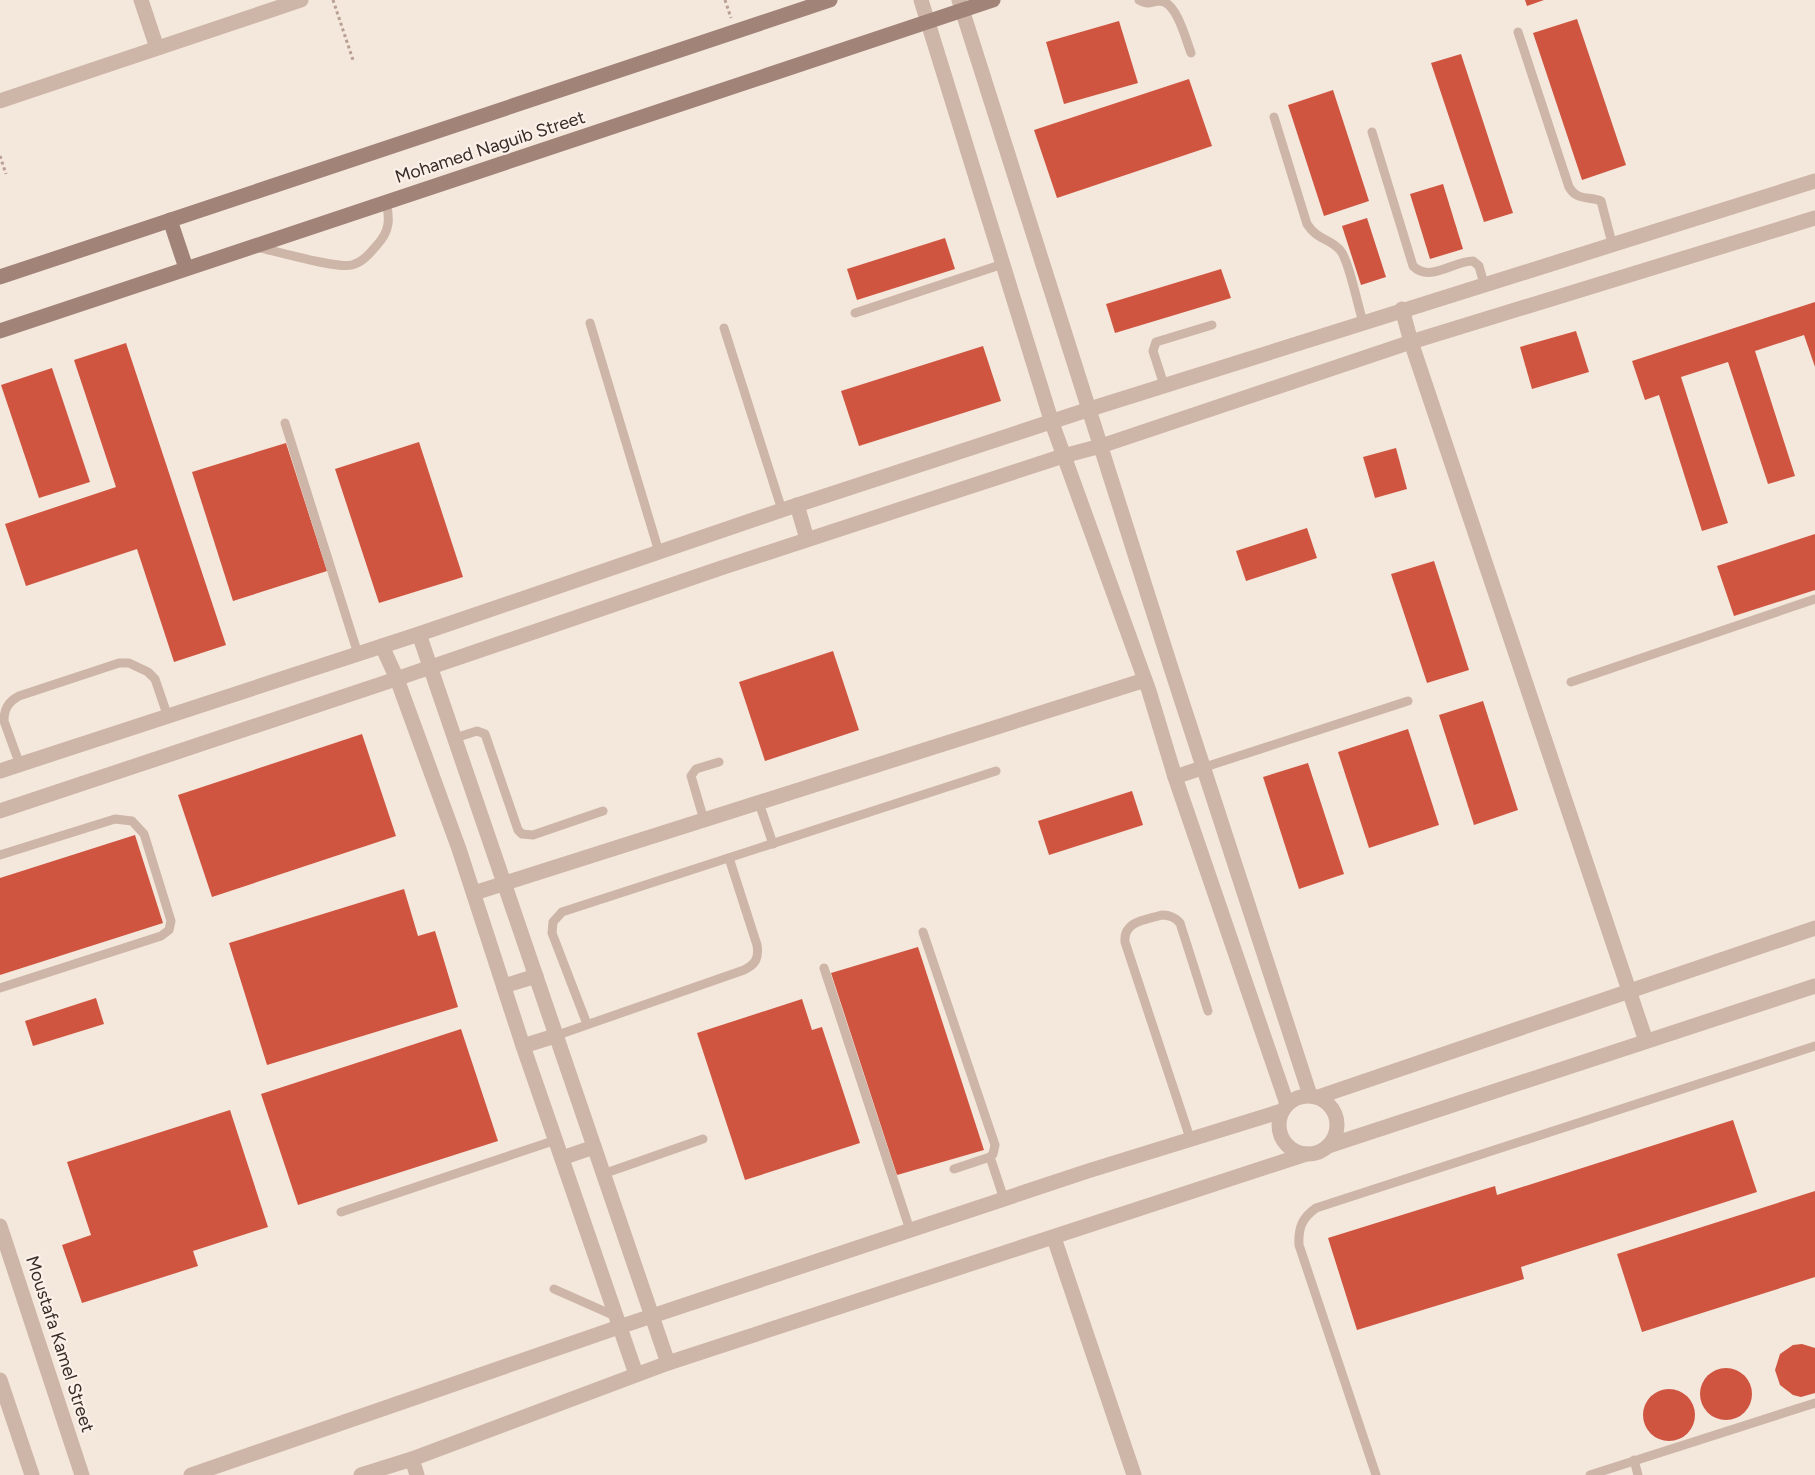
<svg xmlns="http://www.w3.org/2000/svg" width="1815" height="1475" font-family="Figtree,sans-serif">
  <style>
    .building { fill: #cf5540 }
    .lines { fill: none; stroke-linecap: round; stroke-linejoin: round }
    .path { stroke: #b99f91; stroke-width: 3; stroke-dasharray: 3 3; stroke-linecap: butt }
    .lane { stroke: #cdb5a7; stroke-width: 9 }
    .street { stroke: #cdb5a7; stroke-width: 15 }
    .secondary { stroke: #a18378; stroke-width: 15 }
    .labels { text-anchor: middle; stroke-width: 4.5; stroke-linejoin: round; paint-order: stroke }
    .street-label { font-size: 18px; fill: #392c28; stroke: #fbf1e9 }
  </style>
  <rect width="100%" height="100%" fill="#f4e7dc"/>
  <g class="building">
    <path d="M1525 0H1544L1527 6Z"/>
    <path d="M1577 19 1626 165 1582 180 1533 33Z"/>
    <path d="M1119 21 1138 83 1064 104 1046 42Z"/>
    <path d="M1461 54 1513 213 1484 222 1431 63Z"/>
    <path d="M1189 79 1212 146 1057 198 1034 130Z"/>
    <path d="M1333 90 1369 201 1324 216 1288 105Z"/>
    <path d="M1443 184 1463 249 1430 259 1410 194Z"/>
    <path d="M1367 218 1386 277 1361 285 1342 226Z"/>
    <path d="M945 238 955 269 857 300 847 269Z"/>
    <path d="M1221 269 1231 298 1115 333 1106 304Z"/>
    <path d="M1815 302V367L1804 335 1755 351 1795 476 1768 484 1728 362 1681 377 1728 523 1702 531 1659 395 1645 400 1632 361Z"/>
    <path d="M1576 331 1589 372 1532 389 1520 347Z"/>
    <path d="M126 343 226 645 174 662 137 549 26 586 5 524 116 487 74 360Z"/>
    <path d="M983 346 1001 401 859 446 841 391Z"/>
    <path d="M52 368 90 482 39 498 1 385Z"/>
    <path d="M419 442 463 577 379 603 335 469Z"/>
    <path d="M286 443 327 571 233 601 192 472Z"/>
    <path d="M1396 448 1407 489 1375 498 1363 457Z"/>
    <path d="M1307 528 1317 558 1246 581 1236 551Z"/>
    <path d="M1815 534V590L1734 616 1717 566Z"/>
    <path d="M1434 561 1469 670 1427 683 1391 574Z"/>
    <path d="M833 651 859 730 765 761 739 682Z"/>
    <path d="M1483 701 1518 810 1474 825 1439 715Z"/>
    <path d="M1408 729 1439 825 1369 848 1338 752Z"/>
    <path d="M362 734 396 836 212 897 178 795Z"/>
    <path d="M1308 763 1344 874 1299 889 1263 777Z"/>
    <path d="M1132 791 1143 825 1049 855 1038 821Z"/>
    <path d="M135 835 163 923 0 975V878Z"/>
    <path d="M404 889 418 936 435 931 458 1007 267 1065 229 943Z"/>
    <path d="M918 947 984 1150 897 1175 831 973Z"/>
    <path d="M96 998 104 1024 33 1046 25 1021Z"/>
    <path d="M802 999 812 1030 822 1027 860 1143 745 1180 697 1033Z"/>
    <path d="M461 1029 498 1141 298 1205 261 1094Z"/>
    <path d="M230 1110 268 1227 193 1251 198 1266 82 1303 62 1245 91 1235 67 1162Z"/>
    <path d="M1733 1120 1757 1192 1521 1267 1524 1279 1357 1330 1328 1238 1495 1186 1497 1195Z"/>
    <path d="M1815 1191V1277L1642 1332 1617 1254Z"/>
    <path d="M1802 1344 1815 1348V1393L1801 1397 1793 1395 1780 1385 1775 1370 1780 1354 1793 1345Z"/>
    <circle cx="1726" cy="1394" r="26"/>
    <circle cx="1669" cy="1415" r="26"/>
  </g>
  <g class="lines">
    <g class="path">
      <path d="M333 0 353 60"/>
      <path d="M725 0 731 18"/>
      <path d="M0 156 6 174"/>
    </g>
    <g class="lane">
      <path d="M1139 0C1148 6 1152 1 1161 1 1177 3 1186 40 1191 53"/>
      <path d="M1518 32 1569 187C1577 201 1588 196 1601 201L1612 243"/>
      <path d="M1274 117 1307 224C1318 241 1330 238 1340 250 1349 260 1358 307 1363 322"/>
      <path d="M1372 132 1413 266C1430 283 1453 261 1473 261L1479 266 1484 284"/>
      <path d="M256 247C276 251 336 269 352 265 363 262 370 253 377 245 390 231 390 219 386 202"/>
      <path d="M855 313 1003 264"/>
      <path d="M590 323 659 552"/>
      <path d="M724 328 782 510"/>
      <path d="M1164 385 1153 351 1156 342 1212 325"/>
      <path d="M285 423 358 654"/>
      <path d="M1571 682 1815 599"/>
      <path d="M455 738 477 731 485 734 518 830 522 834 533 835 603 811"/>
      <path d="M20 765 4 721C4 709 8 702 19 696L119 663H129L148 672 155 679 168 717"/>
      <path d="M1205 767 1408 701"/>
      <path d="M759 803 773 844"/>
      <path d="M704 820 691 776 696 769 719 762"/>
      <path d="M0 855 115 819 132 821 144 834 171 921 169 930 161 936 0 988"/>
      <path d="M923 932 995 1145 993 1154 990 1157 954 1169"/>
      <path d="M824 968 910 1230"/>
      <path d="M587 1024 552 933 553 922 562 912 996 771"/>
      <path d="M555 1036 744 970C756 964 759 958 757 945L729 858"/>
      <path d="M1190 1138 1125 942C1123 921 1146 920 1162 915 1170 915 1175 917 1180 923L1208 1011"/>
      <path d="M990 1157 1004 1199"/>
      <path d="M603 1174 703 1139"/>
      <path d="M341 1212 556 1140"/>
      <path d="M554 1289 615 1316"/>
      <path d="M1634 1460 1638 1475"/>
      <path d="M1376 1475 1299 1245C1298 1228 1302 1218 1316 1208L1815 1046"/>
      <path d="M1590 1475 1815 1403"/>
    </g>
    <g class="street">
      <path d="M141 0 157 48"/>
      <path d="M921 0 1052 423 1149 691 1175 777 1287 1104"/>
      <path d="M959 0 1172 671 1310 1095"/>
      <path d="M0 101 301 0"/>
      <path d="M1402 309 1411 342 1646 1041"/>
      <path d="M797 505 807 539"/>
      <path d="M419 634 668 1363"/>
      <path d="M382 646 397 679 459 849 523 1046 636 1374"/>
      <path d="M0 771 419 634 782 510 1090 409 1815 181"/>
      <path d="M1175 777 1205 767"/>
      <path d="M0 811 390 681 724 567 1063 456 1101 446 1411 342 1815 218"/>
      <path d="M474 893 1145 680"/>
      <path d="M504 986 536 976"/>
      <path d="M523 1046 555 1036"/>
      <circle cx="1308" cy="1125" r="29"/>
      <path d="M1318 1097 1815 928"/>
      <path d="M1328 1146 1815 986"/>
      <path d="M562 1158 594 1147"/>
      <path d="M0 1226 82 1475"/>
      <path d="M1054 1238 1134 1475"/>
      <path d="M0 1380 32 1475"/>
      <path d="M412 1459 417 1475"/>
      <path d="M191 1475 619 1327 1088 1171 1282 1111"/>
      <path d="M361 1475 412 1459 668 1363 1306 1154"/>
    </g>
    <g class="secondary">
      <path d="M170 220 186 268"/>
      <path d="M0 277 830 0"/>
      <path d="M0 331 993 0"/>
    </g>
  </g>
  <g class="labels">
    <g class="street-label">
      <text transform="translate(490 147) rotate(-18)" y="6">Mohamed Naguib Street</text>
      <text transform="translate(60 1344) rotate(72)" y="6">Moustafa Kamel Street</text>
    </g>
  </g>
</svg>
